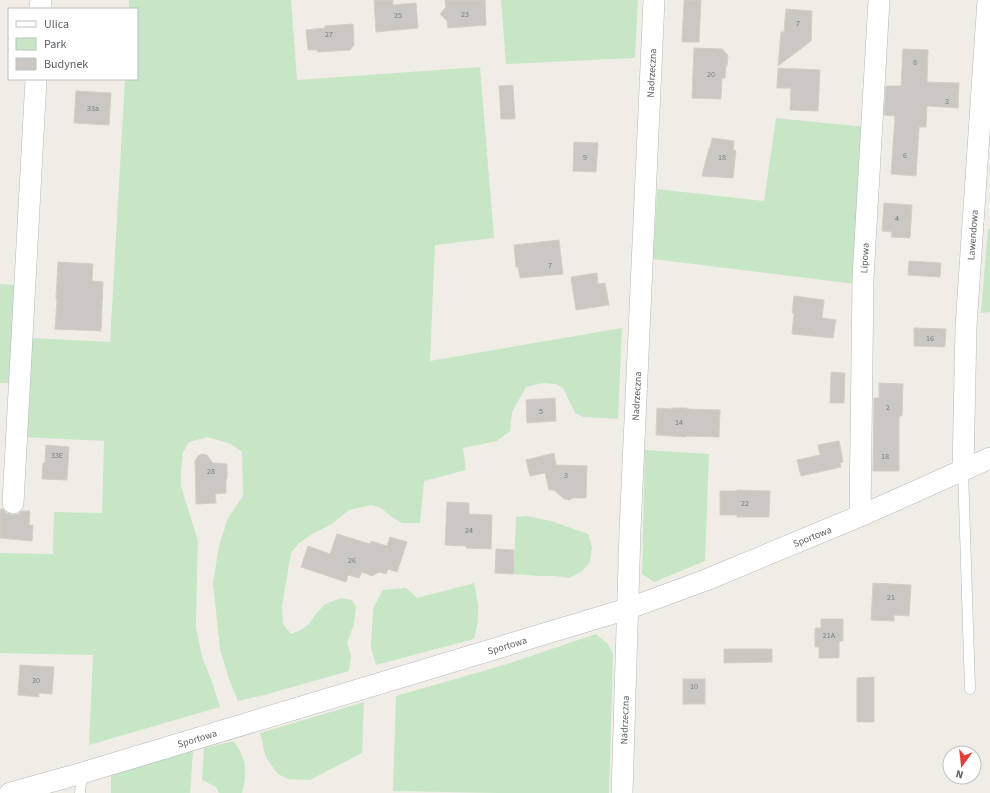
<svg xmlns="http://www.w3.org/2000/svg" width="990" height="793" font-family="'Source Sans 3',sans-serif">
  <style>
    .green { fill: #c7e6c5 }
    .building { fill: #cbc8c4; stroke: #d4cfc6 }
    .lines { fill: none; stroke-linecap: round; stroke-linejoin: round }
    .lane-casing { stroke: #b4b7bb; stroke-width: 11 }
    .street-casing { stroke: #b4b7bb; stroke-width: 22 }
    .lane { stroke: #fff; stroke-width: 10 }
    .street { stroke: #fff; stroke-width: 21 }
    .labels { text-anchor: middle; stroke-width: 3.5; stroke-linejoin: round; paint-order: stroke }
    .number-label { font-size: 8px; fill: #797c7e }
    .street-label { font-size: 10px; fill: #5e6266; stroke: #fff }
  </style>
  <rect width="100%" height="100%" fill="#f0ede7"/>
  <g class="green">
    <path d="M129 0H291L297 80 480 67 494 238 435 245 430 361 622 328 618 419 583 417 575 413 563 388 556 384 543 383 526 387 512 412 510 431 497 441 463 448 466 470 424 481 420 523H402L392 517 381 508 371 505 349 510 332 524 312 534 298 544 291 553 282 606 283 624 291 634 299 631 308 625 315 615 325 604 341 598 352 600 356 607 354 624 347 643 351 656 349 671 264 695 238 701 229 679 220 649 213 583 219 546 228 518 243 496 242 452 231 444 207 437 189 442 183 452 181 472V486L198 541 197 571 196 627 202 657 211 679 220 707 89 745 93 655 0 653V553L53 554 54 512 102 513 104 441 25 437 31 338 110 342 125 79H137V9H129Z"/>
    <path d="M501 0H638L635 58 506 64Z"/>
    <path d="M776 118 865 127 856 284 653 259 657 189 764 201Z"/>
    <path d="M988 229H990V312L981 313Z"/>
    <path d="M0 284 16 285 10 383H0Z"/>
    <path d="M645 450 709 454 705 561 654 582 642 574Z"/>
    <path d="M527 516 551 521 588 534 592 547 590 562 581 572 569 578 555 576H540L514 574 516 517Z"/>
    <path d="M474 583 478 605V621L474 639 376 665 371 648 373 608 383 590 406 588 417 598Z"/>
    <path d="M596 634 608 644 613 654 609 793H498L393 791 396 696 504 665Z"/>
    <path d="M364 702 362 753 310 780 288 779 278 774 269 762 265 754 260 733Z"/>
    <path d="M234 741C237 746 241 752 243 758 247 769 245 782 242 793H219L216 787 202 780 204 748Z"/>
    <path d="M193 751 190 793H111V773Z"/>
  </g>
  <g class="building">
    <path d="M374 0H393V5L416 3 418 28 376 32Z"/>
    <path d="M445 0H485L486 25 448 28 447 21 440 14 446 7Z"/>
    <path d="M684 0H701L699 42H682Z"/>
    <path d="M786 9 812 11 811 41 778 66 781 32H784Z"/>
    <path d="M353 24 354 45 350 50 318 52 317 50H308L306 30 325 28V26Z"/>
    <path d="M694 48 722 49 728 55 727 66H726L725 78H722L721 99 692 98Z"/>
    <path d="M903 49 928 50 927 82 959 83 958 108 927 106 926 127H919L916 176 891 174 895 116 884 115 886 86H901Z"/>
    <path d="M778 68 820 70 818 111 790 110 791 88H777Z"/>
    <path d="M513 85 515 119H501L499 86Z"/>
    <path d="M76 91 111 93 109 125 74 123Z"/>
    <path d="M712 138 734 141 733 150 736 151 733 178 702 176 709 148H710Z"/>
    <path d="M574 142 598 143 596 172 573 171Z"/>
    <path d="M884 203 912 205 910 238 891 237 892 232 882 231Z"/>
    <path d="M559 240 563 274 520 278 518 267H516L514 245Z"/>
    <path d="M909 261 941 263 940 277 908 275Z"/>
    <path d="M58 262 93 264 92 281 103 282 101 331 55 329 57 299H56Z"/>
    <path d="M597 273 598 284 605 283 609 305 576 310 571 277Z"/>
    <path d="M794 296 824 300 822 318 836 320 833 338 792 334 794 313H792Z"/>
    <path d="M914 328 946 329 945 347 914 346Z"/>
    <path d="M831 372 845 373 844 403H830Z"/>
    <path d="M879 383 903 384 902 416H899V471H873L874 398H879Z"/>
    <path d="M555 398 556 421 527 423 526 400Z"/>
    <path d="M657 408 672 409 671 408H687V409L720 410 719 437 686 436V437L656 435Z"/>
    <path d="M839 441 843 462 840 463 841 467 801 476 797 460 820 455 818 445Z"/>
    <path d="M46 445 69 447 67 480 42 479 43 463H45Z"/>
    <path d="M554 453 556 465 587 466 586 498H572L570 500 564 499 554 490H549L545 473 530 476 526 460Z"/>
    <path d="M202 454 207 455 213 463 227 464V479H226V493L215 494 216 503 196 504 195 461 198 456Z"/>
    <path d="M737 490 770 491 769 517H737V515H720V491H737Z"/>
    <path d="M447 502 469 503V514L492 515 491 549 466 548 467 546 445 545Z"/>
    <path d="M0 509H3L6 513 12 515 18 514 22 511H30L29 525H33L32 541 0 538Z"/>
    <path d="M337 534 370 544 371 541 387 546 390 537 407 542 397 572 388 569 386 574 379 572 372 576 362 572 359 578 348 575 346 582 301 567 308 546 330 554Z"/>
    <path d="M496 549 514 550V574L495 573Z"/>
    <path d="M873 583 911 585 909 616 894 615V621L871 620Z"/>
    <path d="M821 619H843V641H839V658H819V647H815V628H821Z"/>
    <path d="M724 649H772V662L724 663Z"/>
    <path d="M20 665 54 667 52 694 39 693V697L18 695Z"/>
    <path d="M874 677V722H857V678Z"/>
    <rect x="683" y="679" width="22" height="25"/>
  </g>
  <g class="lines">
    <defs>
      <g id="lane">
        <path d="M963 470 970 689"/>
        <path d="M80 793 82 773"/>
      </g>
      <g id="street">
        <path d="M40 9 41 0"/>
        <path d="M963 470 966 327 988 0"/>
        <path d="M13 503 36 79"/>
        <path d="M860 516 863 278 879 0"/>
        <path d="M10 793 82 773 627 609 706 580 867 513 990 458"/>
        <path d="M622 793 630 531 654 0"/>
      </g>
    </defs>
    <use href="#lane" class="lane-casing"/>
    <use href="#street" class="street-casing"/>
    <use href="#lane" class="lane"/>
    <use href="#street" class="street"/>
  </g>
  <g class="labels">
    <g class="number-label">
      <text x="465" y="17">23</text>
      <text x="398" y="18">25</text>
      <text x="798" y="26">7</text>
      <text x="329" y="37">27</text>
      <text x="915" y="65">8</text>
      <text x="711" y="77">20</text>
      <text x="947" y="104">3</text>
      <text x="93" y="111">33a</text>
      <text x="905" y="158">6</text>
      <text x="585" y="160">9</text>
      <text x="722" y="160">18</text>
      <text x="897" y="221">4</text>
      <text x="550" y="268">7</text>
      <text x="930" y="341">16</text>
      <text x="888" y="410">2</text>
      <text x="541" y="414">5</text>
      <text x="679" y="425">14</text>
      <text x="57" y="458">33E</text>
      <text x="885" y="459">18</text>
      <text x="211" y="474">28</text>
      <text x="566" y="478">3</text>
      <text x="745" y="506">22</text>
      <text x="469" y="533">24</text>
      <text x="352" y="563">26</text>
      <text x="891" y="600">21</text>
      <text x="829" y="638">21A</text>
      <text x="36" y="683">30</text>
      <text x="694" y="689">10</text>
    </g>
    <g class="street-label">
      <text transform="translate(651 73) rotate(-87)" y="4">Nadrzeczna</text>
      <text transform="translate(972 235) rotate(-86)" y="4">Lawendowa</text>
      <text transform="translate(864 258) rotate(-87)" y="4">Lipowa</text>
      <text transform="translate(636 396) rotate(-87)" y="4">Nadrzeczna</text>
      <text transform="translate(812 536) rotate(-22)" y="4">Sportowa</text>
      <text transform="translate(507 645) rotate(-17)" y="4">Sportowa</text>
      <text transform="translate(624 720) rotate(-88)" y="4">Nadrzeczna</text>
      <text transform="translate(197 738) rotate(-17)" y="4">Sportowa</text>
    </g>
  </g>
  <rect x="8" y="8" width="130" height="72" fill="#ffffff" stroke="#bfc0c2"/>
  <rect x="16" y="21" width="20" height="6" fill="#ffffff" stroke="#bfc0c2"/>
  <text x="44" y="28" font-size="12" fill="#5e6266">Ulica</text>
  <rect x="16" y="38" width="20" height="12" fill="#c7e6c5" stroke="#bfc0c2"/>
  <text x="44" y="48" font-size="12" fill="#5e6266">Park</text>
  <rect x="16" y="58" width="20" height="12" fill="#cbc8c4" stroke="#bfc0c2"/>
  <text x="44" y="68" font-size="12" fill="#5e6266">Budynek</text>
  <g transform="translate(962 765) rotate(195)"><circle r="19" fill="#ffffff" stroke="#bfc0c2"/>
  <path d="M0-3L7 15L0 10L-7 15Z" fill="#e13e3c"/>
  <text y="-6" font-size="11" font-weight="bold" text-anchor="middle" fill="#5e6266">N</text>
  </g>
</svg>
